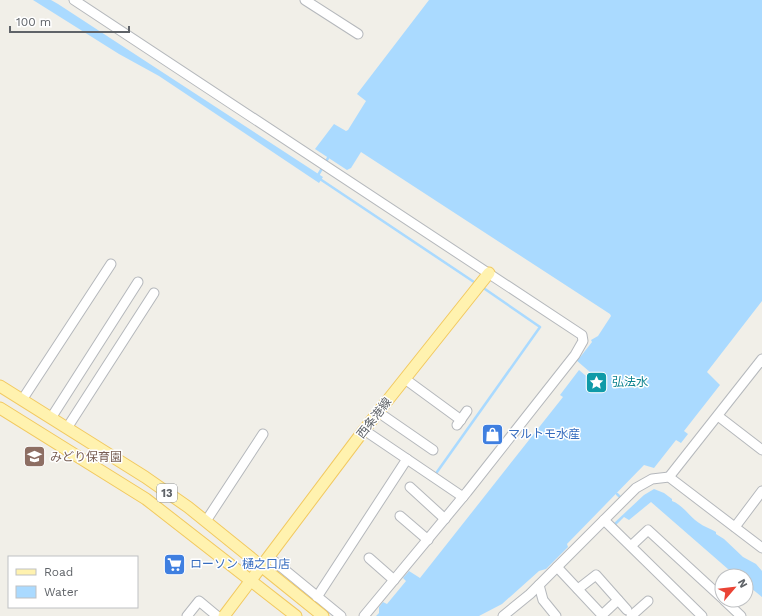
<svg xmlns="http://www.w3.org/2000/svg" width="762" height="616" font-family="'Work Sans','Noto Sans JP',sans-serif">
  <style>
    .water { fill: #aadaff }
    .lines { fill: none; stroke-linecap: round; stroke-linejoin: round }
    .stream { stroke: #aadaff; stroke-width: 2.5 }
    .minor-casing { stroke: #b5b8bc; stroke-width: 11 }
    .major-casing { stroke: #f2c960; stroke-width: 13 }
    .minor { stroke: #fff; stroke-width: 9 }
    .major { stroke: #fff2af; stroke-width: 11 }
    .labels { text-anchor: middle; stroke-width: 3; stroke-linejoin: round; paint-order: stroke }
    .shield { fill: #fff; stroke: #8f9295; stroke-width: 1 }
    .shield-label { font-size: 11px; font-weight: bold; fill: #5f6368 }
    .culture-label { font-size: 12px; fill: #0d838f; stroke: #fff; text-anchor: start }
    .street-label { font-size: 12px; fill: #5f6368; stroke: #fff }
    .shop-label { font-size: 12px; fill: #366cbe; stroke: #fff; text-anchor: start }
    .education-label { font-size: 12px; fill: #785e54; stroke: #fff; text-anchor: start }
  </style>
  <rect width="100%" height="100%" fill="#f1efe8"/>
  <g class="water">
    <path d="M33 0H51L58 4 323 177 319 183 159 76 119 54Z"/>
    <path d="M429 0H762V301L707 372 720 385 684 431 688 434 681 443 676 440 654 468 644 465 567 544 568 547 546 569 539 571 502 604 479 616H376L379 613V607L383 602 387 604 406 581 403 578 409 571 420 578 563 397 560 395 579 370 592 381 590 383 601 389 607 384 598 379 576 360 581 356 592 342 591 340 598 336 611 316 610 314 361 152 351 168 347 170 315 149 334 124 346 131 348 130 366 101 357 94Z"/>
    <path d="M654 489 664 493 672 499V501C681 504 688 514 695 520 702 526 709 528 716 532V534L724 539 743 557 756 564 762 571V597L746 584V576H736L651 502 629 520 624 517 615 526 613 524 644 495Z"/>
  </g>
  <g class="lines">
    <g class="stream">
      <path d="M328 158 317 177 477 284"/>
      <path d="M437 472 540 327 482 287"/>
      <path d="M617 494 622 499"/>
    </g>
    <defs>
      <g id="minor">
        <path d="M74 0 582 335 583 341 575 355 467 492 364 616"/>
        <path d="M305 0 358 34"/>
        <path d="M405 379 461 420"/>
        <path d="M22 400 111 264"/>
        <path d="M378 412 433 450"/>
        <path d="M718 416 762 450"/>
        <path d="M51 418 138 282"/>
        <path d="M457 425 467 411"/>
        <path d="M67 428 154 293"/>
        <path d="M364 430 463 497"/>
        <path d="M669 477 762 359"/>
        <path d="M410 487 445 519"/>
        <path d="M400 516 428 540"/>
        <path d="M604 520 702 616"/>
        <path d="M206 521 263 434"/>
        <path d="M735 527 762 491"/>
        <path d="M631 546 648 530 722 598"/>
        <path d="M269 557 341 616"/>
        <path d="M369 558 394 580"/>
        <path d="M557 567 602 615 618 600"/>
        <path d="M539 585 543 600 556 616"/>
        <path d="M578 589 596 575 627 610"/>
        <path d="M317 597 407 459"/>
        <path d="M724 600 741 616"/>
        <path d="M187 616 199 601 217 616"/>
        <path d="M503 616 530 594 636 488 652 479 669 477 762 548"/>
        <path d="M631 616 648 601"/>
      </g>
      <g id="major">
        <path d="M0 386 145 477 188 507 323 616"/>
        <path d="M0 408 146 499 296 616"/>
        <path d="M224 616 364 430 489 273"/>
      </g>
    </defs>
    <use href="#minor" class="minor-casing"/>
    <use href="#major" class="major-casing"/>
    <use href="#minor" class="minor"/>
    <use href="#major" class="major"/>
  </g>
  <defs>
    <symbol id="sight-square" viewBox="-11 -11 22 22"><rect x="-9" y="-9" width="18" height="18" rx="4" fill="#0f9aa8" stroke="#fff"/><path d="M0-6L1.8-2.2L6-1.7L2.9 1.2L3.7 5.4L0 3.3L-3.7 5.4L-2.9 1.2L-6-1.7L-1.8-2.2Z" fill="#fff"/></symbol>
    <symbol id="shop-square" viewBox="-11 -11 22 22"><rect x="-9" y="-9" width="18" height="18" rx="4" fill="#3f7fe0" stroke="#fff"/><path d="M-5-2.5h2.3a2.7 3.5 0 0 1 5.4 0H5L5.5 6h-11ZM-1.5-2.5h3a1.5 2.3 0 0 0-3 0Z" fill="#fff"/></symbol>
    <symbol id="school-square" viewBox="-11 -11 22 22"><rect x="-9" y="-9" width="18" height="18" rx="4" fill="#8d6e63" stroke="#fff"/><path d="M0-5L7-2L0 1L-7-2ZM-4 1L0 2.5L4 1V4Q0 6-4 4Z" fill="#fff"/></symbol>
    <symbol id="supermarket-square" viewBox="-11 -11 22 22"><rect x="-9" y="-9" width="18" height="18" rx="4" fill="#3f7fe0" stroke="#fff"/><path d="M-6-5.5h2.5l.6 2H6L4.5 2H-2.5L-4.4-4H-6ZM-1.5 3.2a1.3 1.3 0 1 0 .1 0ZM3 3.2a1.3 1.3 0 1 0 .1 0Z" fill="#fff"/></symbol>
  </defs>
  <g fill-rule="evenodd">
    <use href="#sight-square" x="584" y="370" width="25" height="25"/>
    <use href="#shop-square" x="480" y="422" width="25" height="25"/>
    <use href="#school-square" x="22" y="444" width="25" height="25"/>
    <use href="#supermarket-square" x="162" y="552" width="25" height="25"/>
  </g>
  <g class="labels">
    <rect class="shield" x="157" y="484" width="20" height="18" rx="3"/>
    <g class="shield-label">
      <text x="167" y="497">13</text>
    </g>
    <g class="culture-label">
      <text x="612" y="386">弘法水</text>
    </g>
    <g class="street-label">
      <text transform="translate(374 418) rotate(-52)" y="4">西条港線</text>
    </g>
    <g class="shop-label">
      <text x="508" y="438">マルトモ水産</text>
      <text x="190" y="568">ローソン 樋之口店</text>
    </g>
    <g class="education-label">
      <text x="50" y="461">みどり保育園</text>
    </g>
  </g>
  <rect x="8" y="556" width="130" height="52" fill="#ffffff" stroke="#bfc1c3"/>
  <rect x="16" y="569" width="20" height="6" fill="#fff2af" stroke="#bfc1c3"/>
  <text x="44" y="576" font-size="12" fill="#5f6368">Road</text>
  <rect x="16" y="586" width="20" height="12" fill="#aadaff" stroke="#bfc1c3"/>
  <text x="44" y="596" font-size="12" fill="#5f6368">Water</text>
  <g transform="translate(734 588) rotate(62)"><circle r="19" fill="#ffffff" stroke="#bfc1c3"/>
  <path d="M0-3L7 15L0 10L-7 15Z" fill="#ea4335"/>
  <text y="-6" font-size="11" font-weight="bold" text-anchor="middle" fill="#5f6368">N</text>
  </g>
  <path d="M10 26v6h119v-6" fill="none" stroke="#5f6368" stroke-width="2"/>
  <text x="16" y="26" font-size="12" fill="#5f6368" stroke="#ffffff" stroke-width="3" paint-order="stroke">100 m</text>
</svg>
